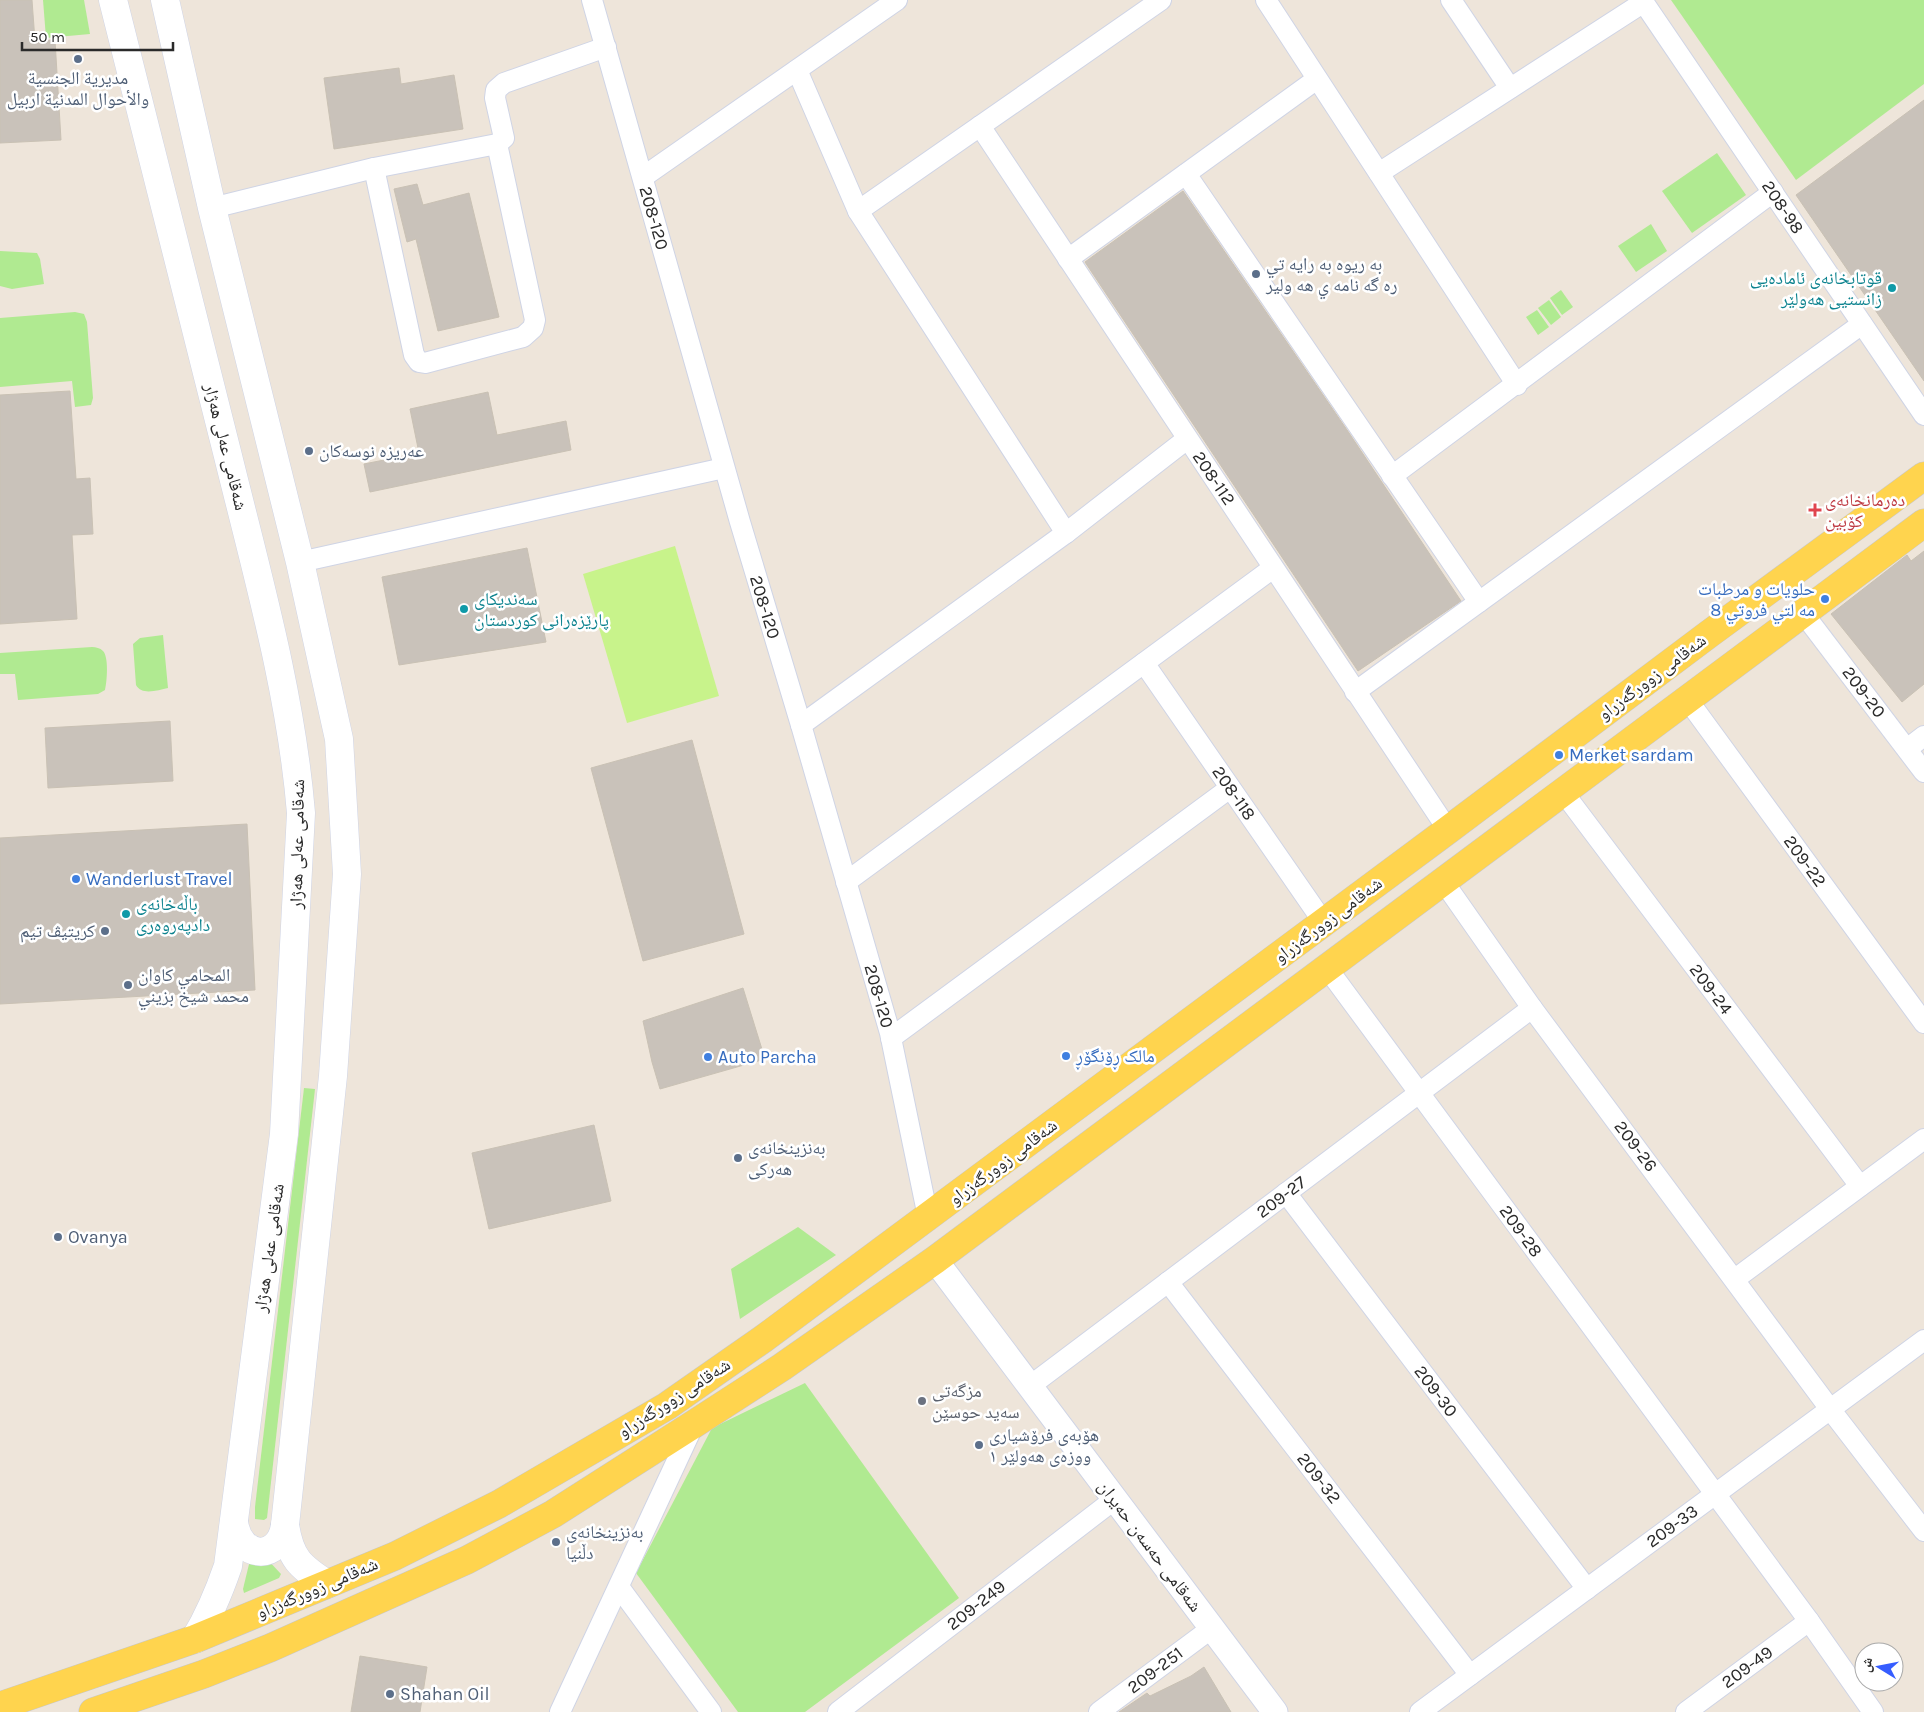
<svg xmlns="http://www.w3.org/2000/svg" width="1924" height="1712" font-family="Karla,'Noto Naskh Arabic',sans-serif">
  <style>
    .green { fill: #b0ea91 }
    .pitch { fill: #c8f38b }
    .building { fill: #c9c2ba; stroke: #c9c1b4 }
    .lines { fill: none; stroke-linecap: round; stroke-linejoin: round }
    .minor-casing { stroke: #cfd4e5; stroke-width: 22 }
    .tertiary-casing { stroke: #cfd4e5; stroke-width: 27 }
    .secondary-casing { stroke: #cfd4e5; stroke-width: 29 }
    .primary-casing { stroke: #c8c8c8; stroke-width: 29 }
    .minor { stroke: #fff; stroke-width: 20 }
    .tertiary { stroke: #fff; stroke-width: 25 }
    .secondary { stroke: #fff; stroke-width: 28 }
    .primary { stroke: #ffd44e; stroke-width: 28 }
    .service-dot { fill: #5c6f8a; stroke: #fff; stroke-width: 2 }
    .culture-dot { fill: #0f9aa8; stroke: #fff; stroke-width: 2 }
    .health-dot { fill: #e0444e; stroke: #fff; stroke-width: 2 }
    .shop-dot { fill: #3f7fe0; stroke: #fff; stroke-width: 2 }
    .worship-dot { fill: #6b7280; stroke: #fff; stroke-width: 2 }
    .labels { text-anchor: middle; stroke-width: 5; stroke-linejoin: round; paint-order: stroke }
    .service-label { font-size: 18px; fill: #4e5e75; stroke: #fff; text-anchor: start }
    .street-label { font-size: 18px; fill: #2a2a2a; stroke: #fff }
    .culture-label { font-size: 18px; fill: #0d838f; stroke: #fff; text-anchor: start }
    .health-label { font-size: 18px; fill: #be3a42; stroke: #fff; text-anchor: start }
    .shop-label { font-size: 18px; fill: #366cbe; stroke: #fff; text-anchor: start }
    .worship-label { font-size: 18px; fill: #5b616d; stroke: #fff; text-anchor: start }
  </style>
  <rect width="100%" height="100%" fill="#eee5da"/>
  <g class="green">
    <path d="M43 0H84L90 34 46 38Z"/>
    <path d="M1671 0H1924V84L1796 180Z"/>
    <path d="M1717 153 1746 195 1692 233 1662 191Z"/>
    <path d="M1651 224 1667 251 1636 272 1618 246Z"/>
    <path d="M0 251 37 253 40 259 44 284 12 289 0 286Z"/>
    <path d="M1561 290 1573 307 1562 315 1550 298Z"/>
    <path d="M1549 300 1561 317 1551 325 1538 308Z"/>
    <path d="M1537 310 1549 327 1538 335 1526 317Z"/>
    <path d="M75 312 84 314 87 322 93 398 91 405 75 407 72 381 0 387V318Z"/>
    <path d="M163 635 168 688C158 690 142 696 136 685L133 644 140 638Z"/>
    <path d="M92 647C96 647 100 648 103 651 109 657 107 682 105 690L98 694 18 700 15 674H0V653Z"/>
    <path d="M304 1088 315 1089 267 1518 264 1520 255 1519V1507Z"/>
    <path d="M798 1227 836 1255 740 1319 731 1269Z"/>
    <path d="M805 1383 959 1598 805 1712H738L636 1573 712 1428Z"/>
    <path d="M266 1558 281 1574 279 1578 244 1593 243 1589 250 1560Z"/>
  </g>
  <path class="pitch" d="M675 546 719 696 627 723 583 574Z"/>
  <g class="building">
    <path d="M0 0H32L35 41 55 40 61 140 0 143Z"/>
    <path d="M399 68 401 84 454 75 463 129 334 149 324 78Z"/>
    <path d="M1924 100V381L1796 195Z"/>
    <path d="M417 184 423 205 469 193 499 317 438 331 416 239 407 242 394 189Z"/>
    <path d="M1183 191 1347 430 1461 601 1358 671 1085 262Z"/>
    <path d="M70 391 76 479 90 478 93 534 72 535 77 619 0 624V395Z"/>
    <path d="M488 392 497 435 566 421 571 450 370 492 364 464 419 453 410 409Z"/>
    <path d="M527 548 546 642 399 665 382 577Z"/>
    <path d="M1924 551V684L1902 702 1831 614 1907 555 1911 561Z"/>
    <path d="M170 721 173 781 48 788 45 728Z"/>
    <path d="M692 740 744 934 643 961 591 768Z"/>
    <path d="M247 824 255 990 0 1004V838Z"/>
    <path d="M743 988 765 1059 660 1089 652 1062 643 1021Z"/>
    <path d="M594 1125 611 1201 489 1229 472 1153Z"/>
    <path d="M360 1656 427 1667 420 1712H351Z"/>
    <path d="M1204 1667 1231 1712H1119L1147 1693 1150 1696 1191 1676Z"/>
  </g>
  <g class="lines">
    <defs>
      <g id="minor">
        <path d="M592 0 740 522 801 725 890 1033 928 1217"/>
        <path d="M1266 0 1517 385"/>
        <path d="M1451 0 1510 88"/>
        <path d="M1642 0 1924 415"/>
        <path d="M797 70 858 211 1066 533"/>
        <path d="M980 126 1448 830"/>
        <path d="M374 168 414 355 419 362 425 363 523 337 533 328 535 320 497 144"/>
        <path d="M1379 173 1644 2"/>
        <path d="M1186 174 1479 602"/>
        <path d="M643 177 897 0"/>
        <path d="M212 208 374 168 497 144 504 138 495 98 496 90 504 83 606 47"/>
        <path d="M858 211 1161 0"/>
        <path d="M1068 259 1317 79"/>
        <path d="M1392 476 1773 192"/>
        <path d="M300 562 724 468"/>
        <path d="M1803 613 1924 772"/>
        <path d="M1144 663 1324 923"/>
        <path d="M1355 692 1862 324"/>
        <path d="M1687 699 1924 1023"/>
        <path d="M801 725 1066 533 1187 439"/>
        <path d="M1907 749 1924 736"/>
        <path d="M1563 792 1860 1186"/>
        <path d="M1443 881 1532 1008 1830 1409 1924 1531"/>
        <path d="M846 882 1273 568"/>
        <path d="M1327 968 1809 1621 1873 1712"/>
        <path d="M891 1038 1230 788"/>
        <path d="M1286 1193 1587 1589"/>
        <path d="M1735 1279 1924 1139"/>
        <path d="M1168 1282 1470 1675"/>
        <path d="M1030 1386 1532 1008"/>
        <path d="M619 1587 711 1712"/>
        <path d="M560 1712 694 1424"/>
        <path d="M838 1712 1115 1499"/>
        <path d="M1099 1712 1212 1628"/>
        <path d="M1420 1712 1924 1340"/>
        <path d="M1686 1712 1809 1621"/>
      </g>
      <path id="tertiary" d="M935 1260 1275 1712"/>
      <g id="secondary">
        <path d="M113 0C151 152 190 304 228 456 257 574 291 692 301 813L284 1134 228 1566C219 1592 209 1616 195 1639"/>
        <path d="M165 0 212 208 300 562 339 739 347 874 333 1076 285 1525C290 1558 300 1567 327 1584"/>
        <path d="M234 1522C239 1560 280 1562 285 1525"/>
      </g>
      <g id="primary">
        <path d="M0 1706 195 1639 395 1556 499 1504 667 1406 763 1339 1448 830 1709 634 1924 476"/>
        <path d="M93 1712 204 1674 270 1648 467 1560 553 1514 694 1424 782 1367 935 1260 1924 523"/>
      </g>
    </defs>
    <use href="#minor" class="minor-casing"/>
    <use href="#tertiary" class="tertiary-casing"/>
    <use href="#secondary" class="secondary-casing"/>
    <use href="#primary" class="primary-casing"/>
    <use href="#minor" class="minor"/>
    <use href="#tertiary" class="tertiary"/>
    <use href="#secondary" class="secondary"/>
    <use href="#primary" class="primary"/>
  </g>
  <g class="service-dot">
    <circle cx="78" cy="59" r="5"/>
    <circle cx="1256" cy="274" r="5"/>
    <circle cx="309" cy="451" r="5"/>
    <circle cx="105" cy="931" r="5"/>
    <circle cx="128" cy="985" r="5"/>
    <circle cx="738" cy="1158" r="5"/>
    <circle cx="58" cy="1237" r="5"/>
    <circle cx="979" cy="1445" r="5"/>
    <circle cx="556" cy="1542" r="5"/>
    <circle cx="390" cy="1694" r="5"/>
  </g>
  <g class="culture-dot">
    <circle cx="1892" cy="288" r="5"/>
    <circle cx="464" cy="609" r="5"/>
    <circle cx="126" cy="914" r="5"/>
  </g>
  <path class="health-dot" d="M1812.5 502.5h5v5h5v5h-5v5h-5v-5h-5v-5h5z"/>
  <g class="shop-dot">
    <circle cx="1825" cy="599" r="5"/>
    <circle cx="1559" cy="755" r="5"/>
    <circle cx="76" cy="879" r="5"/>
    <circle cx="1066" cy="1056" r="5"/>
    <circle cx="708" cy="1057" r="5"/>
  </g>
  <circle class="worship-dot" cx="922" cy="1401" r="5"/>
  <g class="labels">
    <g class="service-label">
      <text x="78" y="84" text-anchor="middle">مديرية الجنسية<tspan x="78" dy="21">والأحوال المدنية اربيل</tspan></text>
      <text x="1266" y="270">به ريوه به رايه تي<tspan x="1266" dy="21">ره گه نامه ي هه ولير</tspan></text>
      <text x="319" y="457">عەریزە نوسەکان</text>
      <text x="95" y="937" text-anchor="end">کریتیڤ تیم</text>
      <text x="138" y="981">المحامي كاوان<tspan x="138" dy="21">محمد شيخ بزيني</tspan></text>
      <text x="748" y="1154">بەنزینخانەی<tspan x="748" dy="21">هەرکی</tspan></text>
      <text x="68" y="1243">Ovanya</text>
      <text x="989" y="1441">هۆبەی فرۆشیاری<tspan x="989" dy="21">ووزەی هەولێر ١</tspan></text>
      <text x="566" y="1538">بەنزینخانەی<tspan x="566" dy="21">دڵنیا</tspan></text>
      <text x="400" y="1700">Shahan Oil</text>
    </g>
    <g class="street-label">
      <text transform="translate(1783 207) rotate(56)" y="6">208-98</text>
      <text transform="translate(654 218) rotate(74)" y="6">208-120</text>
      <text transform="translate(226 447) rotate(76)" y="6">شەقامی عەلی هەژار</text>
      <text transform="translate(1214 478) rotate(56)" y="6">208-112</text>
      <text transform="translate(765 607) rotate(73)" y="6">208-120</text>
      <text transform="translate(1652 677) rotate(-37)" y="6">شەقامی زوورگەزراو</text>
      <text transform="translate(1864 692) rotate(53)" y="6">209-20</text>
      <text transform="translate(1234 793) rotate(55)" y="6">208-118</text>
      <text transform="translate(297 844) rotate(-89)" y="6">شەقامی عەلی هەژار</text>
      <text transform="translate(1805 861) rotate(54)" y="6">209-22</text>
      <text transform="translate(1328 920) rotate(-37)" y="6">شەقامی زوورگەزراو</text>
      <text transform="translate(1711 989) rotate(53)" y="6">209-24</text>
      <text transform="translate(879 996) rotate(74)" y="6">208-120</text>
      <text transform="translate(1636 1146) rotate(53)" y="6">209-26</text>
      <text transform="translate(1003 1162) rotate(-37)" y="6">شەقامی زوورگەزراو</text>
      <text transform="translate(1281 1197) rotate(-37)" y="6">209-27</text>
      <text transform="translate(1521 1231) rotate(54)" y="6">209-28</text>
      <text transform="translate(269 1248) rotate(-82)" y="6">شەقامی عەلی هەژار</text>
      <text transform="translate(1436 1391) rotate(53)" y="6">209-30</text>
      <text transform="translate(674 1398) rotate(-33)" y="6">شەقامی زوورگەزراو</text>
      <text transform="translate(1319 1478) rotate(52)" y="6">209-32</text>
      <text transform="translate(1672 1526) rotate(-36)" y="6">209-33</text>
      <text transform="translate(1150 1546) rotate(53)" y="6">شەقامی حەسەن حەیران</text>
      <text transform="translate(317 1588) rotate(-23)" y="6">شەقامی زوورگەزراو</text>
      <text transform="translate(976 1605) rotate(-38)" y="6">209-249</text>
      <text transform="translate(1747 1667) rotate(-36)" y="6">209-49</text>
      <text transform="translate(1155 1670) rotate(-37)" y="6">209-251</text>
    </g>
    <g class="culture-label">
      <text x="1882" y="284" text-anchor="end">قوتابخانەی ئامادەیی<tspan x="1882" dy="21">زانستیی هەولێر</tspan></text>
      <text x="474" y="605">سەندیکای<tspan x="474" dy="21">پارێزەرانی کوردستان</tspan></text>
      <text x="136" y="910">باڵەخانەی<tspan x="136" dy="21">دادپەروەری</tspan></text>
    </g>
    <g class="health-label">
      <text x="1825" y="506">دەرمانخانەی<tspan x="1825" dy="21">کۆبین</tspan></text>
    </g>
    <g class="shop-label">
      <text x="1815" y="595" text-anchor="end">حلويات و مرطبات<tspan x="1815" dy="21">مه لتي فروتي 8</tspan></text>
      <text x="1569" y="761">Merket sardam</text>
      <text x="86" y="885">Wanderlust Travel</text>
      <text x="1076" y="1062">مالک ڕۆنگۆڕ</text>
      <text x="718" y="1063">Auto Parcha</text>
    </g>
    <g class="worship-label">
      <text x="932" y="1397">مزگەتی<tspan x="932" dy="21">سەید حوسێن</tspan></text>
    </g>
  </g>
  <g transform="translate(1879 1667) rotate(280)"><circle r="24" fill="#ffffff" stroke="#aaaaaa"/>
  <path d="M0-4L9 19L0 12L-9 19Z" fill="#365dff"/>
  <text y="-8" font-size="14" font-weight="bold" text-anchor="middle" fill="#2a2a2a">ش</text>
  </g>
  <path d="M22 42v8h151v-8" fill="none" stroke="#2a2a2a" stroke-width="2.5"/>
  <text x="30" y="42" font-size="15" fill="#2a2a2a" stroke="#ffffff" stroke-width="4" paint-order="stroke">50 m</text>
</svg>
